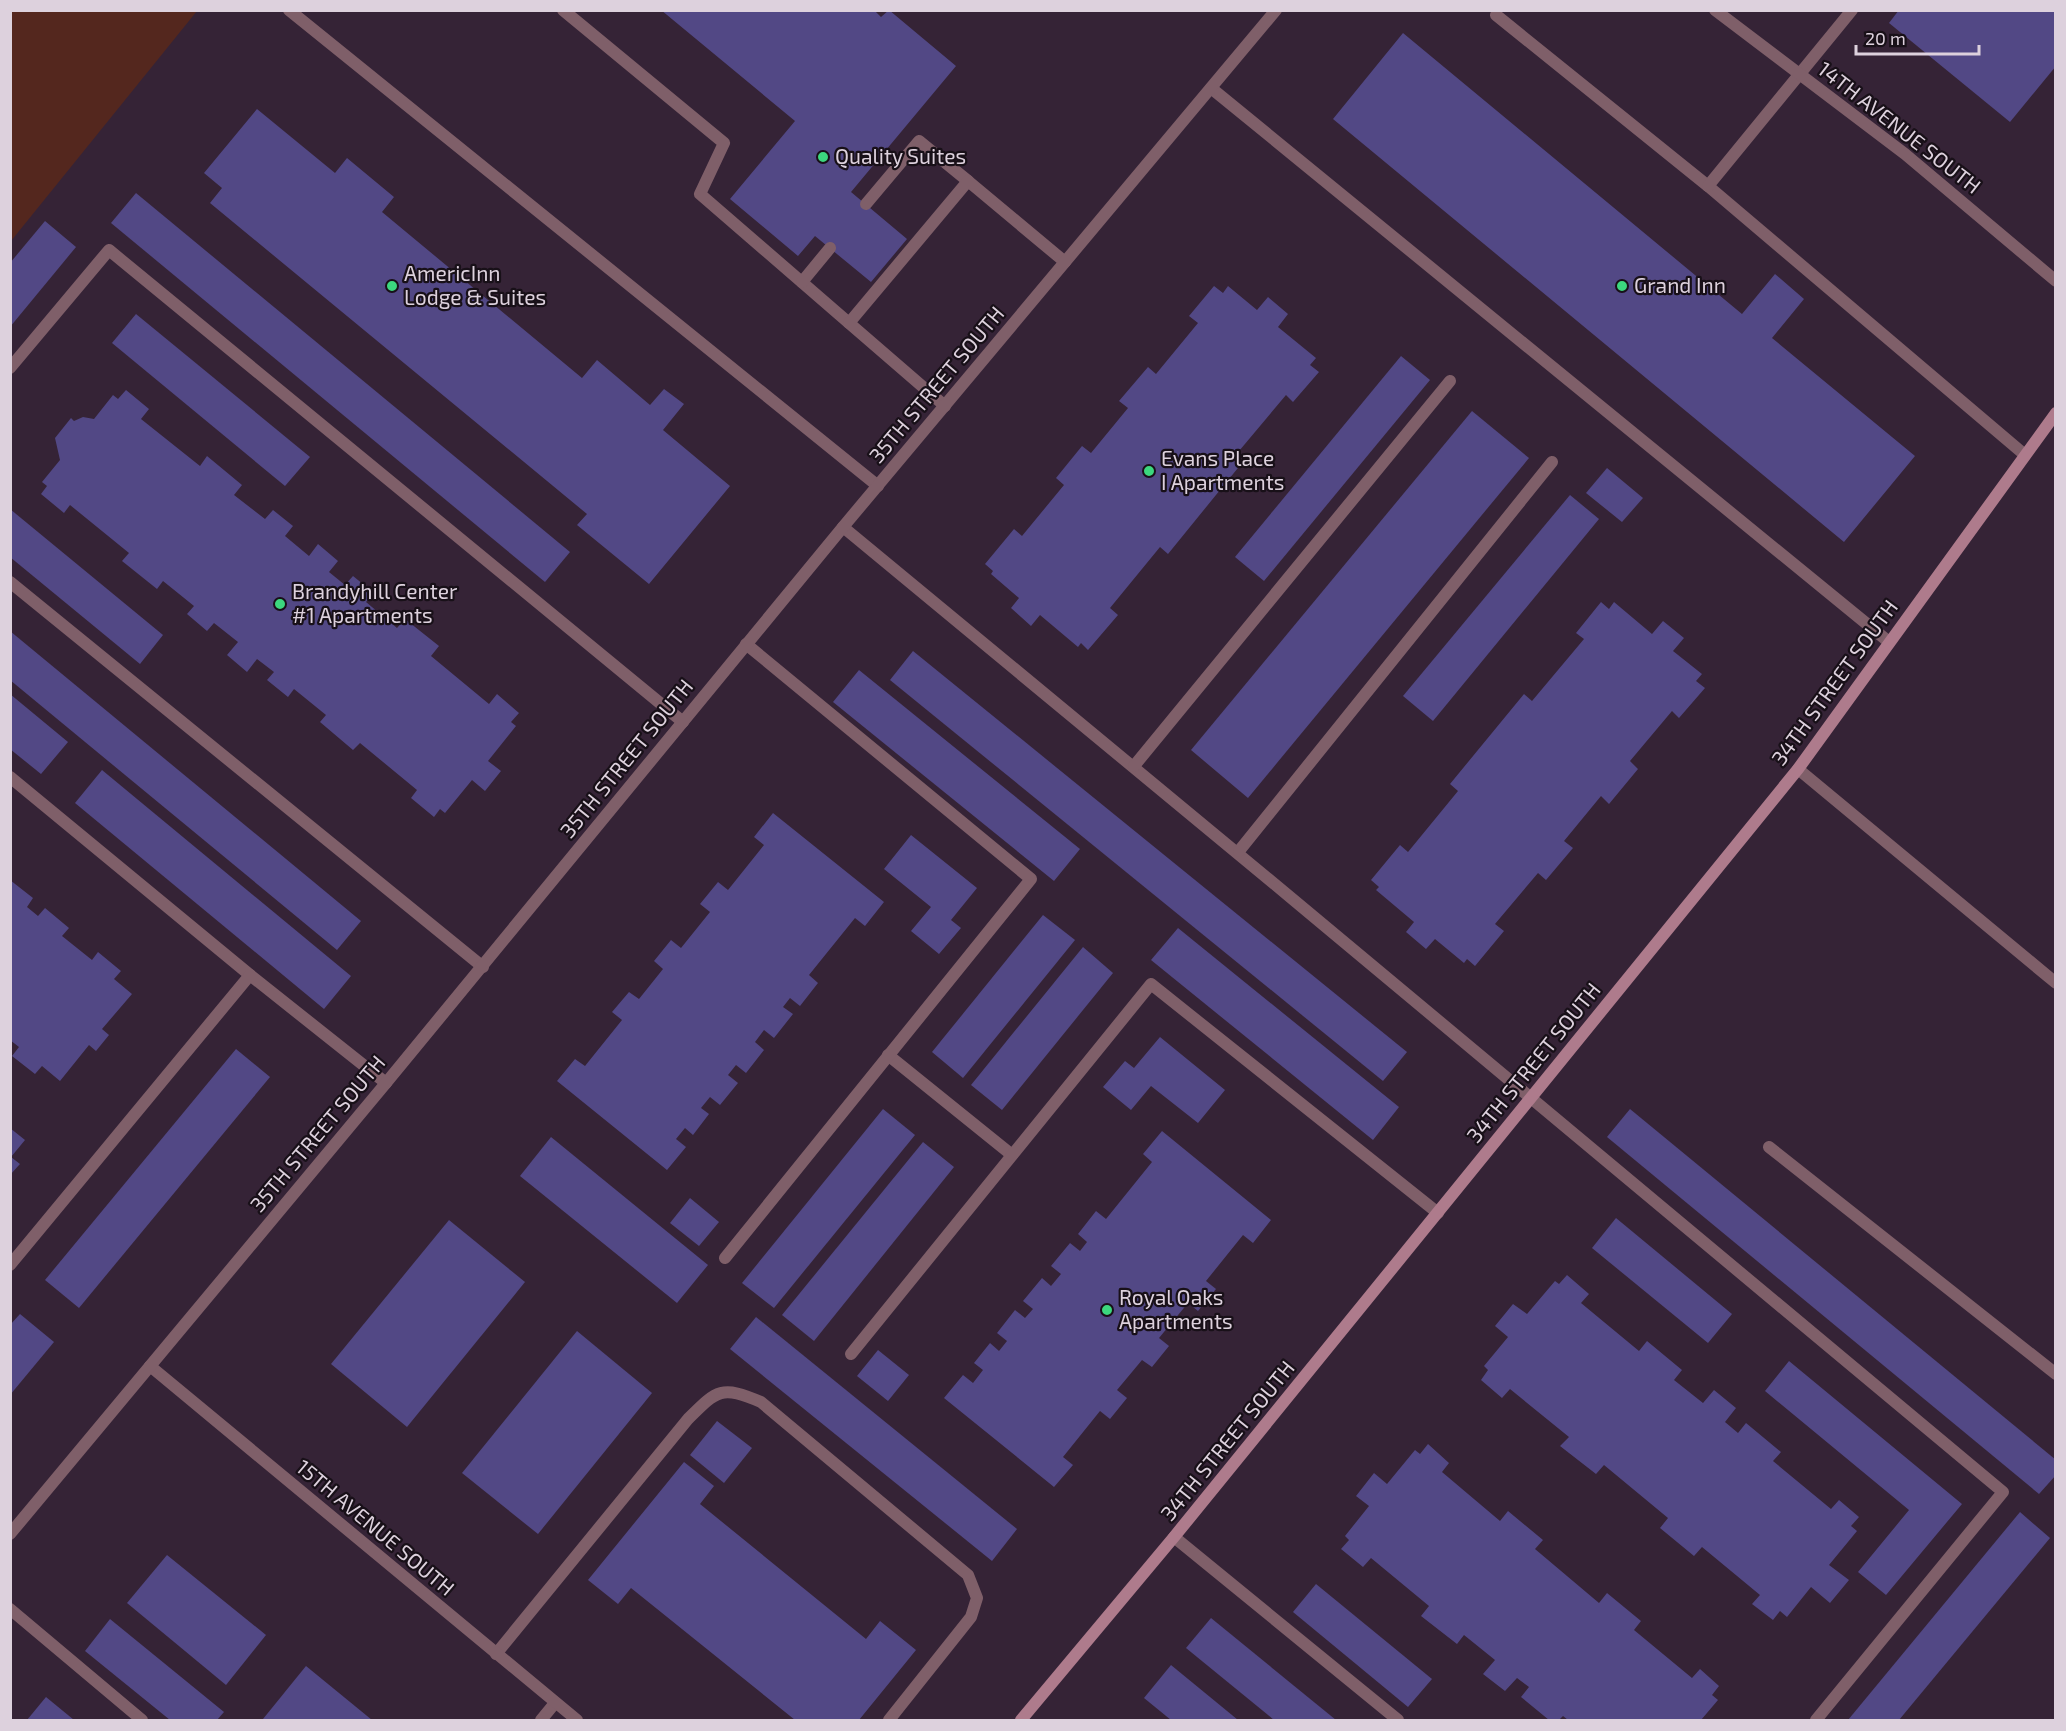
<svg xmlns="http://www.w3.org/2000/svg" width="2066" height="1731" font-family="'Exo 2',sans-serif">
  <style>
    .green { fill: #54271e }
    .building { fill: #524885 }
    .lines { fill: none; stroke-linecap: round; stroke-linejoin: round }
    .lane { stroke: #7f5f69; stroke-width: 12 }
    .street { stroke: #7f5f69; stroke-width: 12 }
    .secondary { stroke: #ae7b8c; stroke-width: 12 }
    .poi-dot { fill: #3cd77e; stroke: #181018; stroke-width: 2 }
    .labels { text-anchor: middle; stroke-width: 4.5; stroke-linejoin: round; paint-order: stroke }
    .street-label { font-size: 21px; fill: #ddd1dd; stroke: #181018 }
    .poi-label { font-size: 21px; fill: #ddd1dd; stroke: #181018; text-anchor: start }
  </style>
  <rect width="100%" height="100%" fill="#352336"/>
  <path class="green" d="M11 10 197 11 11 241 10 11Z"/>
  <g class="building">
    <path d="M661 10H874L881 17 889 10 956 66 851 192 907 239 871 282 815 236 798 256 730 199 795 121Z"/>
    <path d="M1899 10H2056V66L2010 122 1889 23Z"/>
    <path d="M1403 33 1742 314 1775 274 1804 299 1772 338 1915 456 1844 542 1333 119Z"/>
    <path d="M257 109 335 173 347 158 394 197 382 212 582 378 597 360 650 405 664 389 684 404 663 430 730 486 649 584 577 525 587 514 210 203 222 188 204 173Z"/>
    <path d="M136 193 570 552 545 582 111 223Z"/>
    <path d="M45 221 76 247 10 327V263Z"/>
    <path d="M1214 286 1223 293 1228 286 1257 310 1268 297 1288 314 1278 327 1316 358 1310 365 1319 372 1293 402 1286 395 1234 457 1242 463 1168 554 1160 547 1110 608 1118 615 1088 650 1081 643 1078 647 1040 615 1031 626 1011 608 1019 598 991 574 993 571 985 564 1014 529 1022 536 1064 485 1056 478 1082 446 1091 453 1128 408 1119 401 1148 367 1156 374 1198 323 1189 316Z"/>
    <path d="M136 314 310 457 285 486 112 343Z"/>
    <path d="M1401 356 1430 380 1264 581 1235 557Z"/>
    <path d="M126 390 149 409 141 419 200 466 207 456 242 485 234 495 265 519 273 510 293 526 285 536 309 556 318 544 338 561 329 572 345 585 353 576 374 593 366 602 397 628 405 619 439 646 431 656 489 704 497 694 519 713 511 722 516 726 488 761 501 771 485 791 472 780 445 813 440 809 434 817 411 798 417 790 360 743 353 750 320 722 326 715 294 689 288 697 267 680 274 672 257 659 247 672 227 655 238 642 214 623 207 631 187 614 194 606 163 581 157 589 122 561 129 553 70 505 64 513 41 494 47 486 42 482 60 460 55 438 71 418 74 421 83 417 94 419 113 395 118 399Z"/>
    <path d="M1472 411 1529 458 1248 798 1191 750Z"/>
    <path d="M1607 468 1643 498 1622 522 1586 493Z"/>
    <path d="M1570 495 1599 519 1433 721 1403 696Z"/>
    <path d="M10 509 163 635 140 664 10 557Z"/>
    <path d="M1601 602 1609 609 1614 602 1652 634 1663 621 1684 638 1673 651 1702 674 1696 681 1705 688 1679 718 1672 711 1630 761 1638 769 1609 804 1601 796 1564 841 1573 848 1546 880 1538 873 1495 924 1504 931 1475 966 1467 959 1464 963 1435 939 1426 949 1406 932 1414 922 1376 890 1379 887 1371 880 1400 845 1408 852 1458 791 1450 784 1524 694 1532 701 1584 639 1576 633Z"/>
    <path d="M10 631 361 921 337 950 10 680Z"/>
    <path d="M913 651 1407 1052 1383 1081 890 680Z"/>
    <path d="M859 670 1080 849 1054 881 833 702Z"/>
    <path d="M10 694 68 742 41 774 10 749Z"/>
    <path d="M102 770 351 976 324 1009 75 803Z"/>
    <path d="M773 813 884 902 865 926 855 918 809 975 818 983 800 1006 790 998 783 1007 793 1014 774 1038 764 1030 755 1042 764 1050 746 1073 736 1065 728 1075 738 1083 720 1105 710 1097 701 1108 709 1114 693 1135 685 1128 676 1139 686 1147 667 1170 557 1081 575 1059 585 1066 622 1020 612 1012 629 992 639 999 663 969 654 961 671 940 681 948 710 912 700 904 718 882 728 890 764 845 754 837Z"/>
    <path d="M911 835 977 888 951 920 961 928 939 954 911 931 931 907 884 869Z"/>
    <path d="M10 880 33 898 27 907 38 916 45 908 69 928 62 936 92 960 98 952 121 971 114 979 132 994 102 1029 109 1035 96 1051 89 1045 60 1081 42 1066 35 1074 12 1056 19 1047 10 1040Z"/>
    <path d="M1043 915 1075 940 963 1078 932 1052Z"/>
    <path d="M1178 928 1399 1107 1373 1140 1151 960Z"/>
    <path d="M1083 947 1113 973 1002 1110 971 1085Z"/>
    <path d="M1160 1037 1225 1090 1198 1123 1151 1086 1131 1110 1103 1087 1125 1061 1134 1068Z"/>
    <path d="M236 1049 270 1077 79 1308 45 1280Z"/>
    <path d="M883 1109 915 1135 774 1308 742 1283Z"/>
    <path d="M1630 1109 2056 1460V1475L2039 1494 1607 1137Z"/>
    <path d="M10 1128 25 1140 11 1157 20 1164 10 1175Z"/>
    <path d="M1162 1131 1271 1220 1253 1243 1243 1235 1206 1281 1216 1289 1198 1311 1188 1303 1159 1338 1169 1346 1152 1367 1142 1360 1117 1390 1127 1398 1110 1419 1100 1411 1063 1457 1073 1465 1054 1487 944 1398 963 1375 973 1383 983 1370 974 1363 990 1343 999 1351 1007 1341 997 1333 1015 1310 1025 1318 1033 1309 1023 1301 1042 1278 1051 1286 1061 1274 1051 1266 1070 1243 1080 1251 1087 1242 1078 1234 1096 1211 1106 1219 1152 1162 1143 1154Z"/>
    <path d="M551 1137 708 1265 677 1303 520 1176Z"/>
    <path d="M923 1142 954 1167 814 1341 782 1315Z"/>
    <path d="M690 1198 719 1222 699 1246 670 1223Z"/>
    <path d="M1616 1218 1732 1314 1708 1343 1592 1248Z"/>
    <path d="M449 1220 525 1282 407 1427 331 1364Z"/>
    <path d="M1567 1275 1589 1294 1581 1303 1639 1351 1647 1341 1682 1370 1674 1380 1703 1403 1714 1390 1736 1408 1725 1422 1738 1433 1746 1423 1781 1452 1773 1461 1831 1509 1839 1500 1859 1517 1851 1526 1857 1531 1829 1565 1849 1580 1830 1603 1811 1587 1787 1617 1780 1611 1773 1620 1752 1604 1760 1595 1702 1547 1694 1556 1660 1528 1668 1518 1604 1465 1596 1474 1560 1446 1569 1437 1510 1389 1502 1398 1481 1380 1488 1370 1484 1366 1508 1337 1495 1326 1513 1304 1527 1314 1555 1281 1559 1284Z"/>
    <path d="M20 1314 54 1342 10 1395V1325Z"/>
    <path d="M756 1317 1017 1529 992 1561 730 1349Z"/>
    <path d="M577 1331 652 1393 538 1534 462 1473Z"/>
    <path d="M878 1350 909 1375 888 1401 857 1376Z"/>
    <path d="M1789 1361 1962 1504 1886 1595 1858 1572 1909 1510 1765 1391Z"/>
    <path d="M717 1421 752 1448 724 1483 690 1455Z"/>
    <path d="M1428 1444 1449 1463 1442 1472 1500 1521 1508 1511 1543 1540 1535 1549 1599 1603 1607 1593 1641 1621 1634 1630 1692 1678 1700 1669 1719 1686 1712 1695 1718 1700 1701 1720H1568L1563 1716 1559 1720H1549L1521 1697 1529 1687 1517 1678 1505 1691 1483 1674 1495 1660 1464 1635 1457 1644 1421 1616 1429 1606 1371 1558 1363 1567 1341 1549 1349 1540 1345 1536 1369 1506 1356 1496 1374 1473 1387 1484 1415 1450 1420 1454Z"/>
    <path d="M684 1462 714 1486 700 1504 866 1639 880 1621 916 1650 859 1720H795L631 1588 618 1604 588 1580Z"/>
    <path d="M2020 1512 2050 1538 1899 1720H1848Z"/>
    <path d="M167 1555 266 1635 226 1685 127 1603Z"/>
    <path d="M1316 1584 1432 1679 1408 1707 1293 1612Z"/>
    <path d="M1211 1618 1336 1720H1274L1186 1648Z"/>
    <path d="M110 1619 224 1712 217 1720H170L85 1651Z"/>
    <path d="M1171 1665 1238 1720H1171L1144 1698Z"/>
    <path d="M306 1666 372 1720 263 1719Z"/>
    <path d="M46 1697 74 1720H27Z"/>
  </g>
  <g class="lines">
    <g class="lane">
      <path d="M289 10 878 486"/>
      <path d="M563 10 724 143 700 194 849 323"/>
      <path d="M1496 15 1708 186 2025 455"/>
      <path d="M1211 88 1889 642"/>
      <path d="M1708 186 1852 10"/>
      <path d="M866 204 919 141 968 181"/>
      <path d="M802 282 830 248"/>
      <path d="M10 368 109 250 683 722"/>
      <path d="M945 406 849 323 968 181 1065 262"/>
      <path d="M843 527C1232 846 1616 1170 2003 1492L1816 1720"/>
      <path d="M10 582 483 967"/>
      <path d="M1134 766 1450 381"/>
      <path d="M1798 769 2056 983"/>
      <path d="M10 777 250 975"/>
      <path d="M1239 851 1552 462"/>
      <path d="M888 1055 1012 1155"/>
      <path d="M1769 1147 2056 1374"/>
      <path d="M725 1258 1031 879 746 644"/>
      <path d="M10 1265 250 975 386 1083"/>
      <path d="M851 1354 1151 984 1438 1213"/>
      <path d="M1174 1537 1398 1720"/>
      <path d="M10 1609 142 1720"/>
      <path d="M496 1654 688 1419C717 1390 721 1385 761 1402L968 1575 977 1598 971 1617 889 1720"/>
      <path d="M541 1720 555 1703"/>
    </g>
    <g class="street">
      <path d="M1715 10 1905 154 2056 281"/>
      <path d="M150 1366 577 1720"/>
      <path d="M10 1534 386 1083 843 527 1276 10"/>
    </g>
    <path class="secondary" d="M1021 1720 1174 1537 1798 769 2056 413"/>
  </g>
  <g class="poi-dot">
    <circle cx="823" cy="157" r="6"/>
    <circle cx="392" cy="286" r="6"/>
    <circle cx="1622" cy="286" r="6"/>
    <circle cx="1149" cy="471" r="6"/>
    <circle cx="280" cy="604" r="6"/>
    <circle cx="1107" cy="1310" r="6"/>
  </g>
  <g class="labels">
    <g class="street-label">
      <text transform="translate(1899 128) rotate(38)" y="7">14TH AVENUE SOUTH</text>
      <text transform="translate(937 385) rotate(-50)" y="7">35TH STREET SOUTH</text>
      <text transform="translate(1835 683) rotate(-54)" y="7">34TH STREET SOUTH</text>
      <text transform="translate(627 759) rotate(-51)" y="7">35TH STREET SOUTH</text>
      <text transform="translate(1534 1063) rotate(-51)" y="7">34TH STREET SOUTH</text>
      <text transform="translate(318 1134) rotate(-50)" y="7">35TH STREET SOUTH</text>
      <text transform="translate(1228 1441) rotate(-51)" y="7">34TH STREET SOUTH</text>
      <text transform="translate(375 1528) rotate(40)" y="7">15TH AVENUE SOUTH</text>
    </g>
    <g class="poi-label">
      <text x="835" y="164">Quality Suites</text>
      <text x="404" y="281">AmericInn<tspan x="404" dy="24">Lodge &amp; Suites</tspan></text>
      <text x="1634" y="293">Grand Inn</text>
      <text x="1161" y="466">Evans Place<tspan x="1161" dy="24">I Apartments</tspan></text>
      <text x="292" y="599">Brandyhill Center<tspan x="292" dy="24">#1 Apartments</tspan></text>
      <text x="1119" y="1305">Royal Oaks<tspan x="1119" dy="24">Apartments</tspan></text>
    </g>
  </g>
  <rect width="2066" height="1731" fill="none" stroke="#ddd1dd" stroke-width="24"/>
  <path d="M1856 45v9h123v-9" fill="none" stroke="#ddd1dd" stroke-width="3"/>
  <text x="1865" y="45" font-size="18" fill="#ddd1dd" stroke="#181018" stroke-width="4.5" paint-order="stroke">20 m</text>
</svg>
